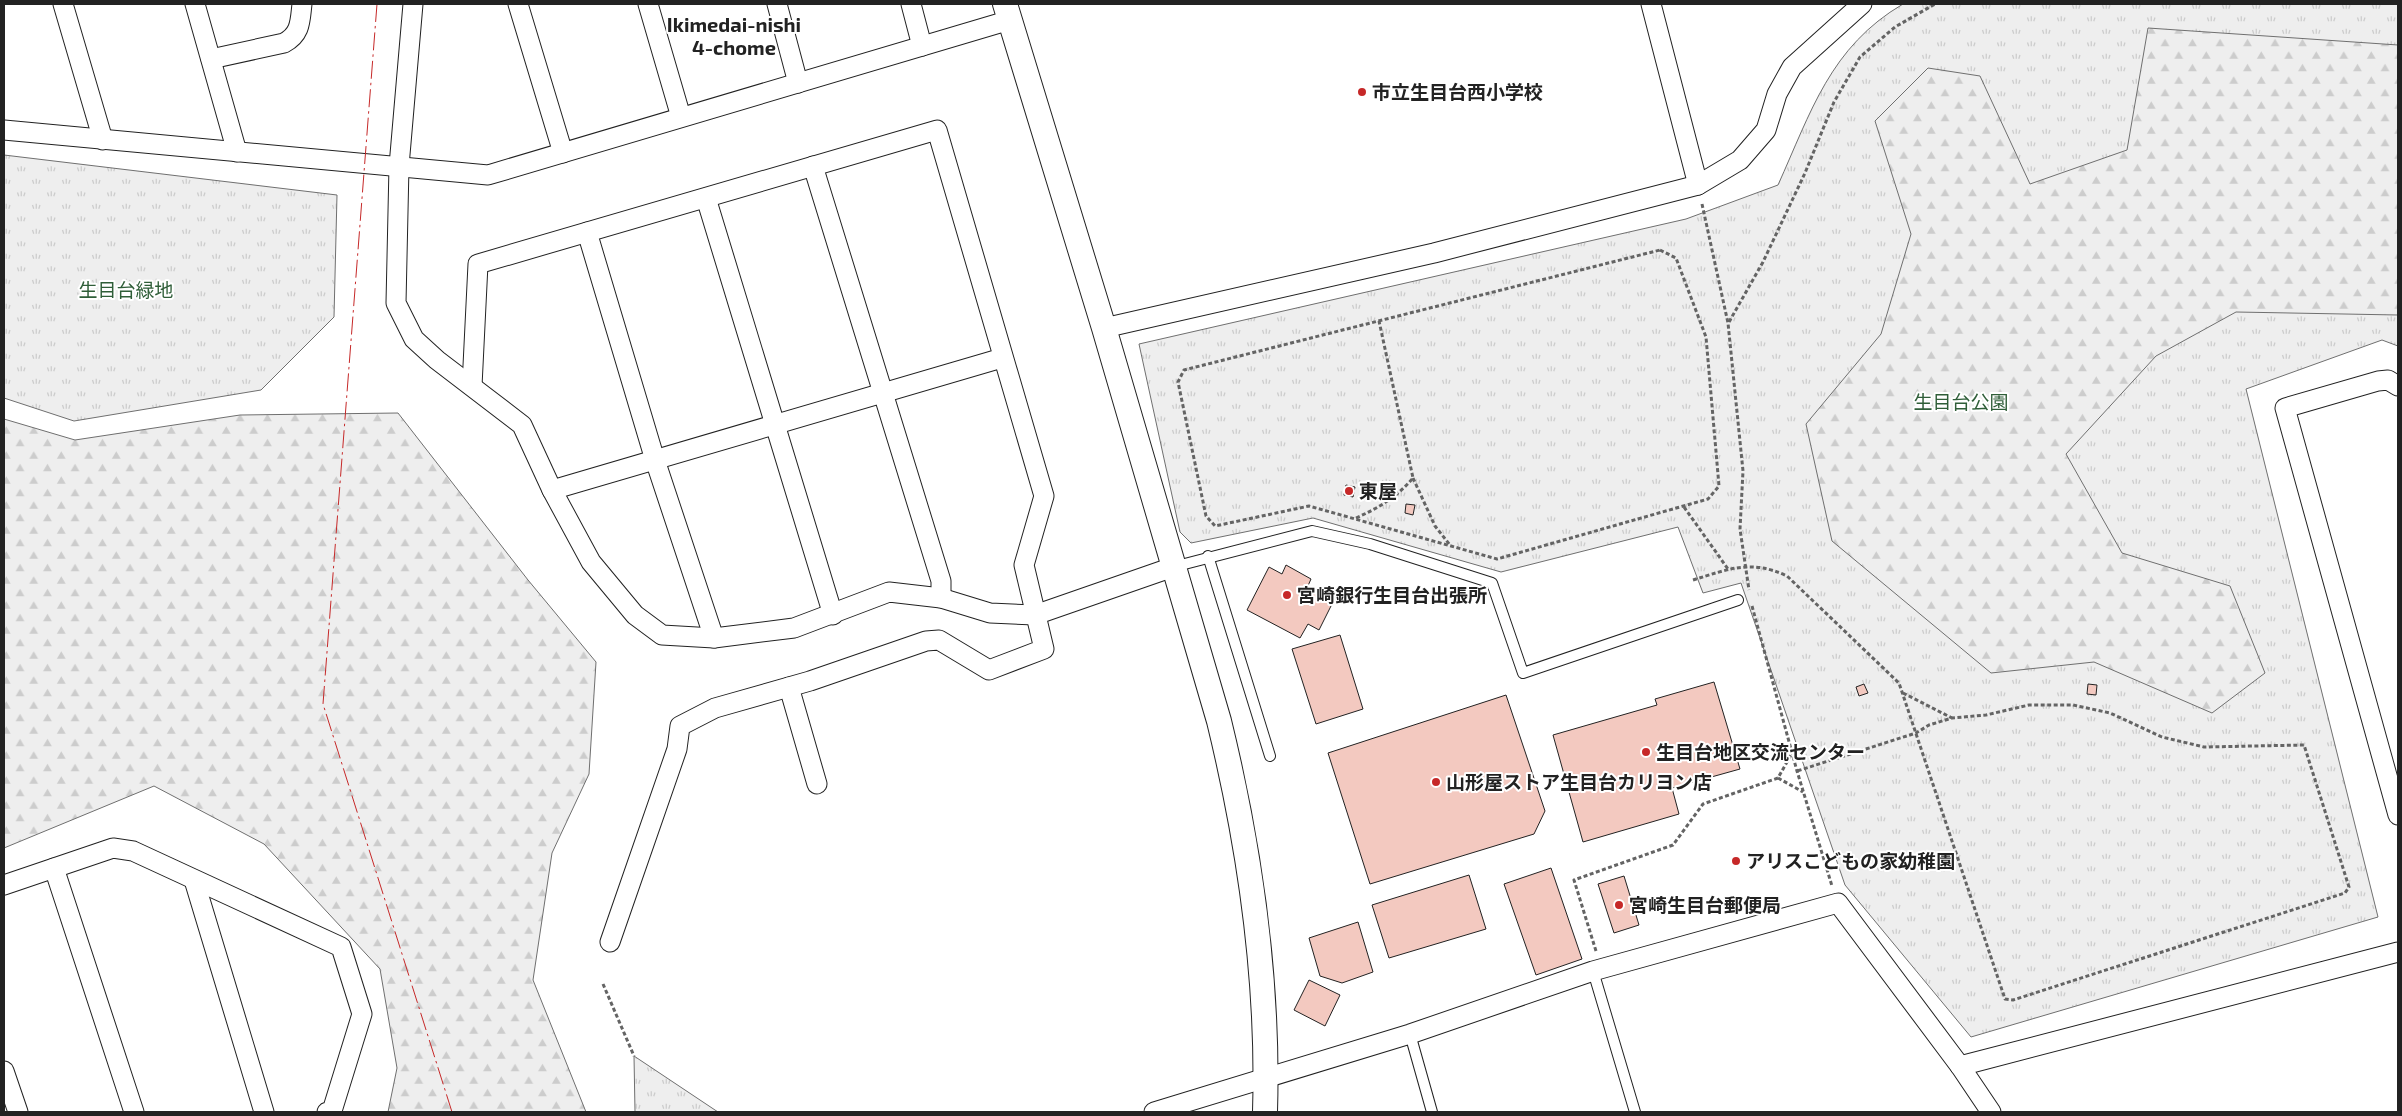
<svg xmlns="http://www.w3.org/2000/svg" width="2402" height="1116" font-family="'Exo 2','Noto Sans JP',sans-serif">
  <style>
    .grass { fill: url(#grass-tufts); stroke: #6f6f6f }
    .forest { fill: url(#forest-firs); stroke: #6f6f6f }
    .building { fill: #f3c9c0; stroke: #222 }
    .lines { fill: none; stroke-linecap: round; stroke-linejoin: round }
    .service-casing { stroke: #222; stroke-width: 12 }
    .minor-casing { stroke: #222; stroke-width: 21 }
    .tertiary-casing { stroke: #222; stroke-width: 26 }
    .path { stroke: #646464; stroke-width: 3; stroke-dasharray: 4 2.5; stroke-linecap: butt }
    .service { stroke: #fff; stroke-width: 10 }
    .minor { stroke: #fff; stroke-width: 19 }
    .tertiary { stroke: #fff; stroke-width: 24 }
    .power { stroke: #c62828; stroke-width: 1; stroke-dasharray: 18 4 2.5 4; stroke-linecap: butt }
    .poi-dot { fill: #c62828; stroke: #fff; stroke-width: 2 }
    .labels { text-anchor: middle; stroke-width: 4; stroke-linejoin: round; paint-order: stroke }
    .poi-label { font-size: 19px; font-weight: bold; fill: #222; stroke: #fff; text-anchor: start }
    .park-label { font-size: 19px; fill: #2f5e38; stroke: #fff }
    .neighbourhood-label { font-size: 20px; font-weight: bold; fill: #222; stroke: #fff }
  </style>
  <defs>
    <pattern id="grass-tufts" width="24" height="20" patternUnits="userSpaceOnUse" patternTransform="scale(1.25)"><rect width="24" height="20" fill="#eee"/><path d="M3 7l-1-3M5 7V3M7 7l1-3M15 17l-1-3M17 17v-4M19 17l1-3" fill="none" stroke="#ccc"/></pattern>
    <pattern id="forest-firs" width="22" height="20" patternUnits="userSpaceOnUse" patternTransform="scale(1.25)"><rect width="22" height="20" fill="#eee"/><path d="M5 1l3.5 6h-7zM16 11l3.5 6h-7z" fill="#ccc"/></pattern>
  </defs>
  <rect width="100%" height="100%" fill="#fff"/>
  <g class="grass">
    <path d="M1903 4H2398V346L2382 340 2246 389 2378 917 1971 1037 1845 885 1741 583 1703 593 1678 527 1501 572 1313 518 1191 543 1180 532 1139 344 1686 219 1778 185C1811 112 1830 47 1903 4Z"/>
    <path d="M4 155 337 195 334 317 261 390 74 421 4 398Z"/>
    <path d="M634 1056 718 1112H635Z"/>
  </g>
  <g class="forest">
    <path d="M2148 28 2398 45V315L2236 312 2156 356 2066 454 2122 553 2230 586 2265 673 2212 713 2094 662 1991 673 1832 541 1806 424 1881 334 1911 234 1875 121 1928 68 1980 76 2030 184 2127 150Z"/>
    <path d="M398 413 528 580 596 662 589 774 552 853 533 980 586 1112H388L397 1068 380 969 264 844 154 786 4 848V419L75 440 240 415Z"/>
  </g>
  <g class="building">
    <path d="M1346 485 1355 487 1353 497 1344 495Z"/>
    <path d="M1406 504 1415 505 1413 515 1405 513Z"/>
    <path d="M1286 565 1311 579 1307 588 1333 602 1319 630 1308 624 1300 638 1247 610 1269 567 1282 574Z"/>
    <path d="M1340 635 1363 709 1316 724 1292 649Z"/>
    <path d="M1714 682 1740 769 1672 788 1679 814 1583 842 1553 735 1657 705 1655 699Z"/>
    <path d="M1864 684 1868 693 1859 696 1856 687Z"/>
    <path d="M2088 684 2097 685 2096 695 2087 694Z"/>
    <path d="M1506 695 1545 811 1534 834 1370 884 1328 753Z"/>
    <path d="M1551 868 1582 959 1536 975 1504 884Z"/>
    <path d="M1469 875 1486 929 1389 958 1372 905Z"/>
    <path d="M1624 876 1639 925 1614 933 1598 884Z"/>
    <path d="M1358 922 1373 972 1342 983 1320 976 1309 938Z"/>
    <path d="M1309 980 1340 995 1325 1026 1294 1010Z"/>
  </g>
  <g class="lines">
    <defs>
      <g id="service">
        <path d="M1208 556 1270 756"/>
        <path d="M1173 567 1312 531 1370 544 1492 583 1523 673 1738 600"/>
        <path d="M1593 971 1635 1112"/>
        <path d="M1410 1034 1432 1112"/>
      </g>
      <g id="minor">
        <path d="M63 4 103 140"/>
        <path d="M195 4 237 152"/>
        <path d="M413 4 399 166 396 303 414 339 437 360 522 425 552 490 591 562 635 615 662 635 714 638 794 628 889 592 941 598 990 613 1035 615 1173 567"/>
        <path d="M518 4 563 153"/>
        <path d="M648 4 681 117"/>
        <path d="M777 4 798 83"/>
        <path d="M911 4 922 46"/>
        <path d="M1651 4 1698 185"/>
        <path d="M211 59 284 43C301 34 300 21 302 4"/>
        <path d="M4 130 488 175 1010 20"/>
        <path d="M813 166 941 581V598"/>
        <path d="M706 198 833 615"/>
        <path d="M587 232 655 460 714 638"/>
        <path d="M1104 328 1434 253 1698 185 1740 160 1766 130 1777 94 1792 67 1862 4"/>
        <path d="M472 386 478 264 937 130 1044 496 1024 565 1044 649 989 670 939 640 926 641 810 681 715 708 680 726 677 749 610 942"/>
        <path d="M2398 386 2388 380 2378 381 2285 408 2398 815"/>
        <path d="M552 490 1002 358"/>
        <path d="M789 687 817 784"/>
        <path d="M54 868 134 1112"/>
        <path d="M194 880 264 1112"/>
        <path d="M4 885 113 848 133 851 341 947 362 1014 332 1111 327 1112"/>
        <path d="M1960 1066 2398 952"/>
        <path d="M4 1071 18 1112"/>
        <path d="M1154 1112 1410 1034 1593 971 1838 903 1960 1066 1991 1112"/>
      </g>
      <path id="tertiary" d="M1005 4 1104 328 1219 721C1250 848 1269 981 1265 1112"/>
    </defs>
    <use href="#service" class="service-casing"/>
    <use href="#minor" class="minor-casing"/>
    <use href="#tertiary" class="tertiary-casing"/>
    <g class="path">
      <path d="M1702 204 1728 323 1743 471 1740 529 1749 590"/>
      <path d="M1660 250 1676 258 1706 337 1719 486 1708 499 1497 559 1309 506 1215 526 1206 516 1178 382 1184 370Z"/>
      <path d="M1729 322 1763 262 1805 173 1834 102 1860 57 1895 27 1935 4"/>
      <path d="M1413 478 1435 526 1450 545"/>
      <path d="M1684 507 1728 569"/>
      <path d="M1356 518C1378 508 1396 498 1413 478L1379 321"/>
      <path d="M1693 580C1729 569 1751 559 1787 576L1899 683 2005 999 2013 1000 2345 893 2349 887 2304 745 2204 747 2162 737 2110 713 2073 705H2029L1986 715 1952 718 1929 725 1916 733 1797 771"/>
      <path d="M1752 606 1797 771 1832 886"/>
      <path d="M1903 693 1952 718"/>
      <path d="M1778 778 1803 792"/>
      <path d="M1596 951 1574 880 1673 845 1703 804 1778 778 1792 753"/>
      <path d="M603 984 634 1056"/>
    </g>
    <use href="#service" class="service"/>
    <use href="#minor" class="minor"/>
    <use href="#tertiary" class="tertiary"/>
    <path class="power" d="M377 4 323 704 452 1112"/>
  </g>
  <g class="poi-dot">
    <circle cx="1362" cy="92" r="5"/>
    <circle cx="1349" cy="491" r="5"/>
    <circle cx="1287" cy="595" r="5"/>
    <circle cx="1646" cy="752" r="5"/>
    <circle cx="1436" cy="782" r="5"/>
    <circle cx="1736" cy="861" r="5"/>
    <circle cx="1619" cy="905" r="5"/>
  </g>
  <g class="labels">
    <g class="poi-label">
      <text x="1372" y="99">市立生目台西小学校</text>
      <text x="1359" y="498">東屋</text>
      <text x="1297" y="602">宮崎銀行生目台出張所</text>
      <text x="1656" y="759">生目台地区交流センター</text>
      <text x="1446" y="789">山形屋ストア生目台カリヨン店</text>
      <text x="1746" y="868">アリスこどもの家幼稚園</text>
      <text x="1629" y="912">宮崎生目台郵便局</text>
    </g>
    <g class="park-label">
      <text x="126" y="297">生目台緑地</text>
      <text x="1961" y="409">生目台公園</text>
    </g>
    <g class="neighbourhood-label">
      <text x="734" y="32">Ikimedai-nishi<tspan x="734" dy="23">4-chome</tspan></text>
    </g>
  </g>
  <rect width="2402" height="1116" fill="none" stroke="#222222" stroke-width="10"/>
</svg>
